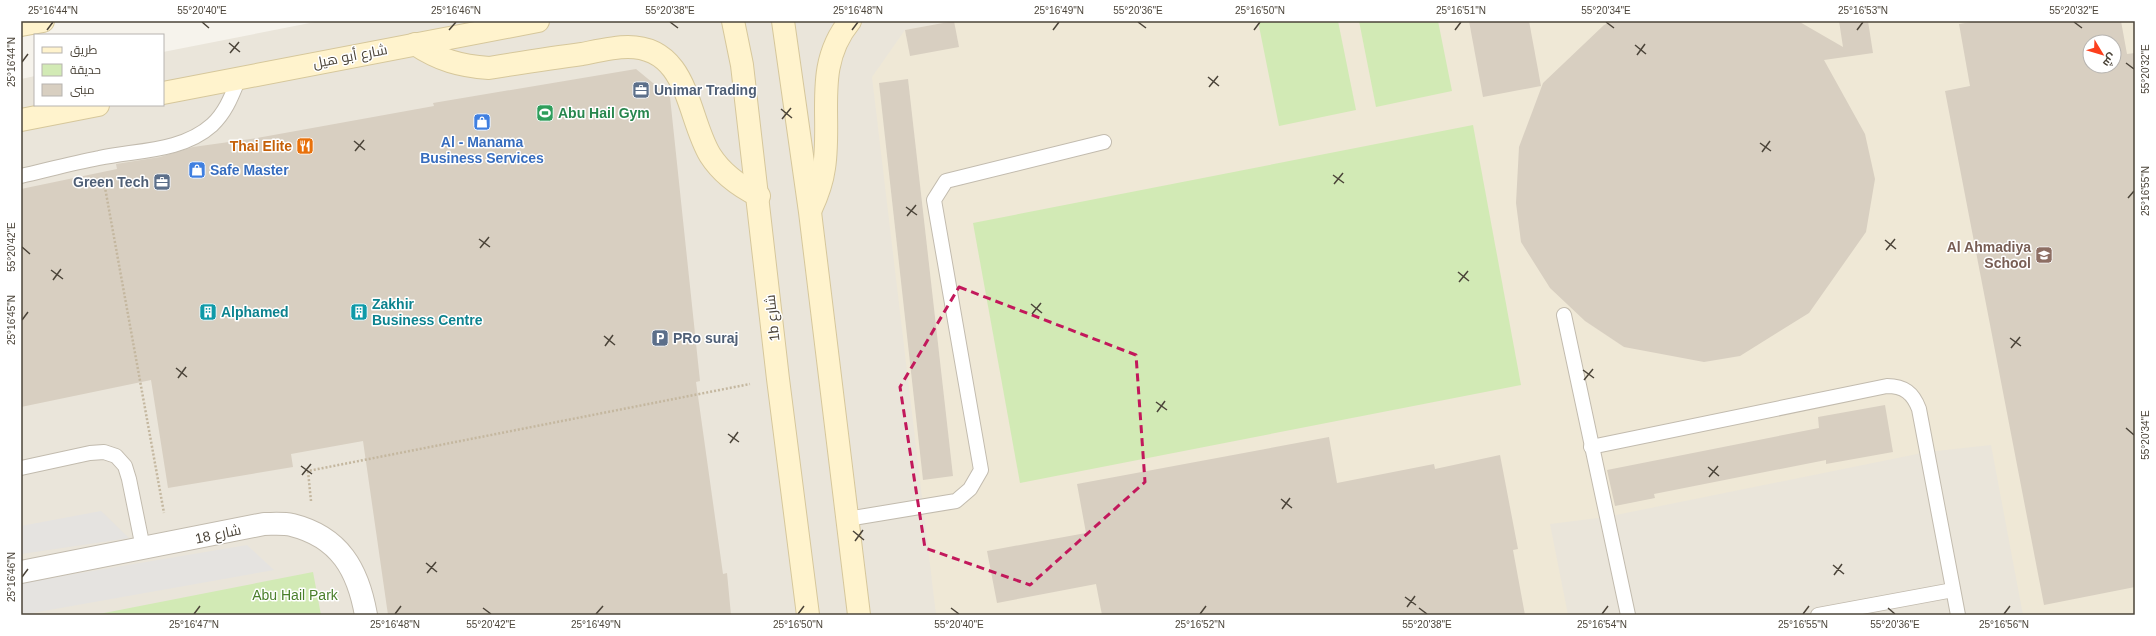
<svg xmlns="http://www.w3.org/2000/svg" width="2156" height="636" font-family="Arial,Cairo,sans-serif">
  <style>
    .residential { fill: #eae5da; fill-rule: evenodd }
    .education { fill: #efe8d6; fill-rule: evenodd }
    .park { fill: #d2eab5 }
    .parking { fill: #e5e3e0 }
    .building { fill: #d8cfc1; fill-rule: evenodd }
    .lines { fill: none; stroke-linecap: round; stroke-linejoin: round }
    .lane-casing { stroke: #c2bbae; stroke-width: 16 }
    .street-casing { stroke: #c2bbae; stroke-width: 24 }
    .secondary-casing { stroke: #d6c79b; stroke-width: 24 }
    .path { stroke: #c4b79f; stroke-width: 2.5; stroke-dasharray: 2 2; stroke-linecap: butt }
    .lane { stroke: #fff; stroke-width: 14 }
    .street { stroke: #fff; stroke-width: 22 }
    .secondary { stroke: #fff3cd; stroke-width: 22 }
    .marked { fill: none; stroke: #c2185b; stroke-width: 3; stroke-dasharray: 8 5; stroke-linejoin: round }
    .ticks { fill: none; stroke: #4b4439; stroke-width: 1.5 }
    .labels { text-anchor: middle; stroke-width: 3; stroke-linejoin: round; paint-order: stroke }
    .street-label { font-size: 14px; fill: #4b4439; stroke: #fff }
    .service-label { font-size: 14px; font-weight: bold; fill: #4e5e75; stroke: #fff; text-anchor: start }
    .leisure-label { font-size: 14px; font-weight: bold; fill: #27864d; stroke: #fff; text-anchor: start }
    .shop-label { font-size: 14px; font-weight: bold; fill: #366cbe; stroke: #fff }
    .food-label { font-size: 14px; font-weight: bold; fill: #c56008; stroke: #fff; text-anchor: end }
    .education-label { font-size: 14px; font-weight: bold; fill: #785e54; stroke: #fff; text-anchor: end }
    .culture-label { font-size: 14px; font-weight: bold; fill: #0d838f; stroke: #fff; text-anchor: start }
    .park-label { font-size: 14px; fill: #4a7f2a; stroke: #fff }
    .neatline { fill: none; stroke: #4b4439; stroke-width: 1.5 }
    .ticks-label { font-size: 10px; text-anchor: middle; fill: #4b4439 }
  </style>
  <rect width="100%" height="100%" fill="#f6f3ec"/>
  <path class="residential" d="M320 21H2135V615H21V79L35 76V105H163V52ZM2090 42H2114V66H2090Z"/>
  <path class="education" d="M953 21H2135V615H2023L1991 445 1927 452 1606 517 1550 524 1568 615H936L872 77 905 30ZM2090 42H2114V66H2090Z"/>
  <g class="park">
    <path d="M1258 21H1338L1356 110 1279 126Z"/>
    <path d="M1359 21H1438L1452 91 1376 107Z"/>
    <path d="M1473 125 1521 385 1020 483 973 223Z"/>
    <path d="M313 572 321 615H94Z"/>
  </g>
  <g class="parking">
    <path d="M101 511 129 538 21 554V526Z"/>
    <path d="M247 545 274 570 21 615V583Z"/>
  </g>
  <g class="building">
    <path d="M954 21 959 47 910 56 905 30Z"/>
    <path d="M1469 21H1529L1541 86 1483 97Z"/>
    <path d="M1612 21H1798L1843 47 1839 21H1868L1873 53 1824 60 1865 134 1875 179 1866 232 1809 313 1740 356 1704 362 1624 347 1585 321 1550 288 1521 242 1516 203 1519 147 1543 83 1604 25Z"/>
    <path d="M1977 21H2121L2127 54 2135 53V587L2044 605 1945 91 1970 86 1959 24ZM2090 42H2114V66H2090Z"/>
    <path d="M636 69 670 97 700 381 696 382 723 574 727 573 731 615H388L363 441 291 454 293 467 168 488 151 380 21 407V189L117 169 116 164 160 157 193 147 257 138 434 106 433 103Z"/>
    <path d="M908 79 953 476 923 480 879 83Z"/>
    <path d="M1885 405 1893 452 1826 464V460L1654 494 1655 498 1615 506 1607 470 1819 428 1818 417Z"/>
    <path d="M1329 437 1337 483 1434 464 1435 469 1500 455 1518 549 1513 550 1525 615H1102L1096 584 997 603 987 551 1086 533 1077 484Z"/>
  </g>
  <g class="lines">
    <defs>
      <g id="lane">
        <path d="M21 176C47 170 73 163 99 158 136 150 182 152 212 125 226 112 232 95 239 78"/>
        <path d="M1564 315 1628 615"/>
        <path d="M1591 447 1887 386C1904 386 1913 393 1919 409L1958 615"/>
        <path d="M21 468 90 453 104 452 116 456 125 466 129 479 143 548"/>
        <path d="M847 519 956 501 970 489 981 470 934 200 946 181 1104 142"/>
        <path d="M1818 615 1953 590"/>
      </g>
      <path id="street" d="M21 572 264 524C273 524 283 523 292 525 340 537 358 570 366 615"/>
      <g id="secondary">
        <path d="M733 21 742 65 778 379 808 615"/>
        <path d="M783 21 810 212 859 615"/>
        <path d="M21 25 43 21"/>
        <path d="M415 44C439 60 460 66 489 68 520 63 551 58 582 54 597 51 613 47 628 47 689 47 687 117 710 155 722 174 739 186 759 196"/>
        <path d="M163 93 538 21"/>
        <path d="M21 120 98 105"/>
        <path d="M811 209C817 196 822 183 824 168 832 116 813 66 850 21"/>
      </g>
    </defs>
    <use href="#lane" class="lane-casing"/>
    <use href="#street" class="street-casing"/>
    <use href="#secondary" class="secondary-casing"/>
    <g class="path">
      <path d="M104 182 164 513"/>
      <path d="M311 501 308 471 750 384"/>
    </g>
    <use href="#lane" class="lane"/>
    <use href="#street" class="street"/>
    <use href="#secondary" class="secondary"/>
  </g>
  <path class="marked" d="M959 287 1136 355 1145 482 1030 585 925 548 900 387Z"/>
  <path class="ticks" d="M202 22 209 28M670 22 678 28M1138 22 1146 28M1606 22 1614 28M2074 22 2082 28M47 30 53 22M449 30 456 22M852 30 858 22M1053 30 1059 22M1254 30 1260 22M1455 30 1461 22M1857 30 1863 22M229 43 240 52M1635 45 1646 54M230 53 239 42M1637 55 1645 44M22 62 28 54M2126 63 2134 69M1208 77 1219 86M1209 87 1218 76M781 109 792 118M782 119 791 108M354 141 365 150M1760 143 1771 151M355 151 364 140M1762 152 1770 141M1333 175 1344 183M1334 184 1343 173M2128 198 2134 191M906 207 917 215M907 216 916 205M479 239 490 247M1885 240 1896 249M22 247 30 254M480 248 489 237M1886 250 1895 239M51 270 63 279M1458 272 1469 281M53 280 61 269M1459 282 1468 271M1031 304 1042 313M1032 314 1041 303M22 320 28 312M604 336 615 345M2010 338 2021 346M605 346 613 335M2011 348 2020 337M176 368 187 377M1583 370 1594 378M178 378 186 367M1584 380 1593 369M1156 402 1167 410M1157 412 1165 401M2126 428 2134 435M728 434 739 442M730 443 738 432M301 466 312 474M1708 467 1719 476M302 475 311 464M1709 477 1718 466M1281 499 1292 508M1282 509 1290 498M853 531 864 540M855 541 863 530M426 563 437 572M1833 565 1844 574M427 573 436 562M1834 575 1842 564M22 577 28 569M1405 597 1416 605M1407 607 1415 596M483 608 491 614M951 608 959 614M1419 608 1427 614M1888 608 1895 614M194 614 200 606M395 614 401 606M596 614 603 606M798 614 804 606M1200 614 1206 606M1602 614 1608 606M1803 614 1809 606M2004 614 2010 606"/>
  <defs>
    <symbol id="office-square" viewBox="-11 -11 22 22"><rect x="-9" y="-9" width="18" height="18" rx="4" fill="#5c6f8a" stroke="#fff"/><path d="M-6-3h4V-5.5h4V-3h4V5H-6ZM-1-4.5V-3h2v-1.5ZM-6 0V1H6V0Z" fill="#fff"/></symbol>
    <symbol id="stadium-square" viewBox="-11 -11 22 22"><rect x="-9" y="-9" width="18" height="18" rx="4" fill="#2e9e5b" stroke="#fff"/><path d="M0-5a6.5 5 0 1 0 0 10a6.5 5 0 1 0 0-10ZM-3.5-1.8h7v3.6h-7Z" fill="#fff"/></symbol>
    <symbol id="shop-square" viewBox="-11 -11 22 22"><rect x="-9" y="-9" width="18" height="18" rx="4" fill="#3f7fe0" stroke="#fff"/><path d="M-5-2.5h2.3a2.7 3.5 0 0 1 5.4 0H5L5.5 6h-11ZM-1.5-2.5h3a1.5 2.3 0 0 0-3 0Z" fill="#fff"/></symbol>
    <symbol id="restaurant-square" viewBox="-11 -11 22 22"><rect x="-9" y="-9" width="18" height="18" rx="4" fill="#e8710a" stroke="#fff"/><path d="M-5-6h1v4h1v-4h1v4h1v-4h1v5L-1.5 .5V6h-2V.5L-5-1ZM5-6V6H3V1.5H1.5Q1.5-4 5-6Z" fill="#fff"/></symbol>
    <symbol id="school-square" viewBox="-11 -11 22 22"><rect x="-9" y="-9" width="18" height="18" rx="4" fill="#8d6e63" stroke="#fff"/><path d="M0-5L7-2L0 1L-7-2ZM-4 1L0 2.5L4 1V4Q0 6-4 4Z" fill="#fff"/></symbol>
    <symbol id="building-square" viewBox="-11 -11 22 22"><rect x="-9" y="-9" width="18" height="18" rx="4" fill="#0f9aa8" stroke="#fff"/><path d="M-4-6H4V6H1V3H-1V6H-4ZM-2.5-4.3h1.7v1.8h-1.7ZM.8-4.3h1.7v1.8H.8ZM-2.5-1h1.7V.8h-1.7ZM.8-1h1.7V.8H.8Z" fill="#fff"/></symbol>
    <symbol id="parking-square" viewBox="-11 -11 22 22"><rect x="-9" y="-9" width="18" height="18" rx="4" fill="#5c6f8a" stroke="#fff"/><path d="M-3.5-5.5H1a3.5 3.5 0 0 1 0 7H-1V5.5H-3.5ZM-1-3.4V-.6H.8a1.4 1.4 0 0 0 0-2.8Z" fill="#fff"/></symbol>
  </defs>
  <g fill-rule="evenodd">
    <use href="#office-square" x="631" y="80" width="20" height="20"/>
    <use href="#stadium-square" x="535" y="103" width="20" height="20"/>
    <use href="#shop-square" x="472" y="112" width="20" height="20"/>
    <use href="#restaurant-square" x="295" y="136" width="20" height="20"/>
    <use href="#shop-square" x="187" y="160" width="20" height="20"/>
    <use href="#office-square" x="152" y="172" width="20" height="20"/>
    <use href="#school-square" x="2034" y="245" width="20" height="20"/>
    <use href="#building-square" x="198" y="302" width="20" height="20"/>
    <use href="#building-square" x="349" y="302" width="20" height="20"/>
    <use href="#parking-square" x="650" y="328" width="20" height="20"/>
  </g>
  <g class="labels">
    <g class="street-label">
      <text transform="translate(350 56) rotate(-11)" y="5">شارع أبو هيل</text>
      <text transform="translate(772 318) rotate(-96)" y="5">1b شارع</text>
      <text transform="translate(218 534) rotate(-12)" y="5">شارع 18</text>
    </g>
    <g class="service-label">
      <text x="654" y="95">Unimar Trading</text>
      <text x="149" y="187" text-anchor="end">Green Tech</text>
      <text x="673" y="343">PRo suraj</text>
    </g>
    <g class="leisure-label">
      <text x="558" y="118">Abu Hail Gym</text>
    </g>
    <g class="shop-label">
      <text x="482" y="147">Al - Manama<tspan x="482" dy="16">Business Services</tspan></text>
      <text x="210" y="175" text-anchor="start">Safe Master</text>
    </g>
    <g class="food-label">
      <text x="292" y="151">Thai Elite</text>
    </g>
    <g class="education-label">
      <text x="2031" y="252">Al Ahmadiya<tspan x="2031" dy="16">School</tspan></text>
    </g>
    <g class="culture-label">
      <text x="372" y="309">Zakhir<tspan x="372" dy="16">Business Centre</tspan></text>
      <text x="221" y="317">Alphamed</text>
    </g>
    <g class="park-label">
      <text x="295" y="600">Abu Hail Park</text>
    </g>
  </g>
  <rect width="2156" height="636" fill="none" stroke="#ffffff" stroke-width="44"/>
  <rect x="34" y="34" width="130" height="72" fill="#ffffff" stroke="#b7b4b0"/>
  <rect x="42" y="47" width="20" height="6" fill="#fff3cd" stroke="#b7b4b0"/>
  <text x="70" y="54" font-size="12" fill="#4b4439">طريق</text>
  <rect x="42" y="64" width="20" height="12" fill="#d2eab5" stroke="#b7b4b0"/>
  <text x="70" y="74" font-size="12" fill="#4b4439">حديقة</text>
  <rect x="42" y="84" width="20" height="12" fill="#d8cfc1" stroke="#b7b4b0"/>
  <text x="70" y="94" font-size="12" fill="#4b4439">مبنى</text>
  <g transform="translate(2102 54) rotate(128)"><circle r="19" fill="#ffffff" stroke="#b7b4b0"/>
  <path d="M0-3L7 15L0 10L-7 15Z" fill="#fc3f1d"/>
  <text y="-6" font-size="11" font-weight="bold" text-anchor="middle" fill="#4b4439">ش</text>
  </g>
  <rect x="22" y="22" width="2112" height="592" class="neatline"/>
  <g class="ticks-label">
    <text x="53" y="14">25°16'44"N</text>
    <text x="202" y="14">55°20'40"E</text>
    <text x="456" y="14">25°16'46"N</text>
    <text x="670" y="14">55°20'38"E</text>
    <text x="858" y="14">25°16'48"N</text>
    <text x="1059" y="14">25°16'49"N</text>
    <text x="1138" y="14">55°20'36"E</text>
    <text x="1260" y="14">25°16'50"N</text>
    <text x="1461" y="14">25°16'51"N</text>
    <text x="1606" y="14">55°20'34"E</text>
    <text x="1863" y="14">25°16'53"N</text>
    <text x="2074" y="14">55°20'32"E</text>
    <text transform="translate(11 62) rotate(-90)" y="4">25°16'44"N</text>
    <text transform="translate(2145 69) rotate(-90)" y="4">55°20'32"E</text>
    <text transform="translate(2145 191) rotate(-90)" y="4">25°16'55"N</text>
    <text transform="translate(11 247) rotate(-90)" y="4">55°20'42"E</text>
    <text transform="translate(11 320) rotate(-90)" y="4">25°16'45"N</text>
    <text transform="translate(2145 435) rotate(-90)" y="4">55°20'34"E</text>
    <text transform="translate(11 577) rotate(-90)" y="4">25°16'46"N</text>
    <text x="194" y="628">25°16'47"N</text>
    <text x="395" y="628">25°16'48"N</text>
    <text x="491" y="628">55°20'42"E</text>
    <text x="596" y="628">25°16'49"N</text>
    <text x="798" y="628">25°16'50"N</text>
    <text x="959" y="628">55°20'40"E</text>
    <text x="1200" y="628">25°16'52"N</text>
    <text x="1427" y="628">55°20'38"E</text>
    <text x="1602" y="628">25°16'54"N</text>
    <text x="1803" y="628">25°16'55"N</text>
    <text x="1895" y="628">55°20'36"E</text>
    <text x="2004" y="628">25°16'56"N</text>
  </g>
</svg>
